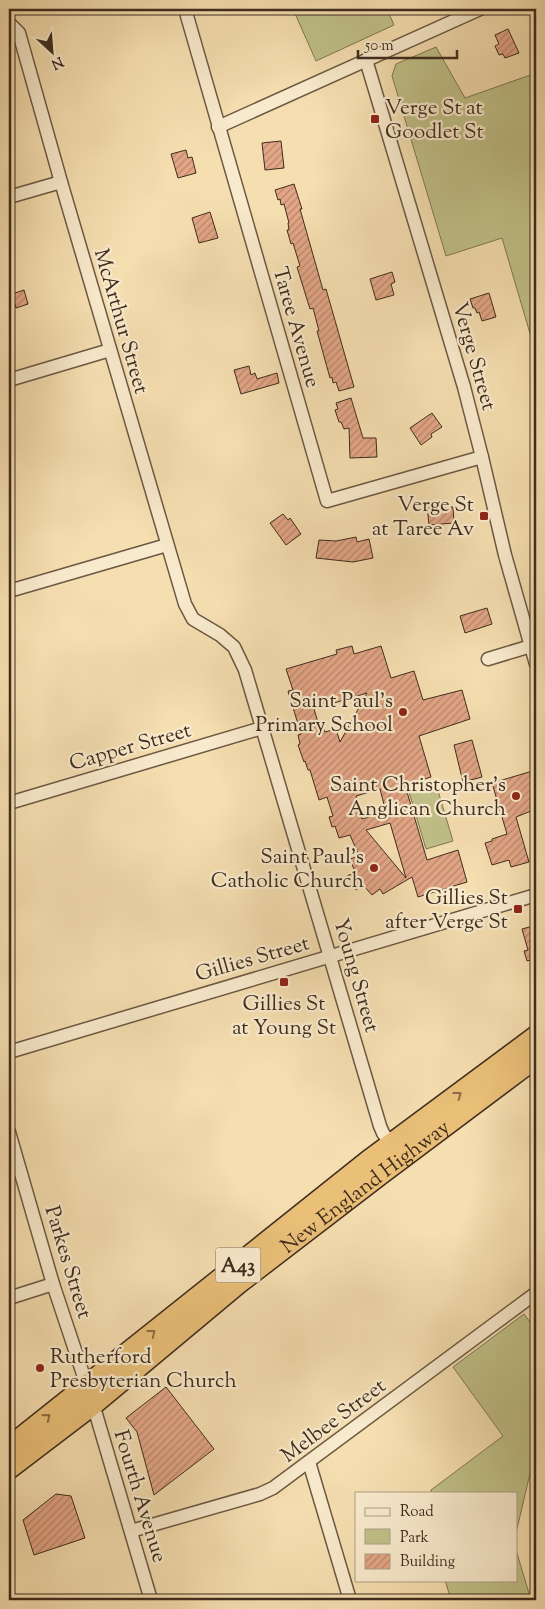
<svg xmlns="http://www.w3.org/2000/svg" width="545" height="1609" font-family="'Sorts Mill Goudy',serif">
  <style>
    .green { fill: #c0c088; stroke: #807653 }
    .building { fill: url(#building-hatch); stroke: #3f2c1e; fill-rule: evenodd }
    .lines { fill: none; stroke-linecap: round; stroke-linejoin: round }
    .service-casing { stroke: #6c5842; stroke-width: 9 }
    .minor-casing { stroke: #6c5842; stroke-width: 15 }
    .trunk-casing { stroke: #3f2c1e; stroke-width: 24 }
    .service { stroke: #f8eacc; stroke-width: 6 }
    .minor { stroke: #f8eacc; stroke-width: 12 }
    .trunk { stroke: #eabf78; stroke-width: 21 }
    .oneway { stroke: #8c6e46 }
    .poi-dot { fill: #8f2418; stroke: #f8eacc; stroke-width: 2 }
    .labels { text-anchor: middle; stroke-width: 4.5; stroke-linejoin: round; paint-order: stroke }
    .shield { fill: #f8eacc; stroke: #766552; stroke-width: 1 }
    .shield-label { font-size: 20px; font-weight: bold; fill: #3f2c1e }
    .poi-label { font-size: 21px; fill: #3f2c1e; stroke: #f8eacc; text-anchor: end }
    .street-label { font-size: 21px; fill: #3f2c1e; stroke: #f8eacc }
  </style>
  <defs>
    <pattern id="building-hatch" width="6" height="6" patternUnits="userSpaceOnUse" patternTransform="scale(1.25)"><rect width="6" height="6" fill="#e3a686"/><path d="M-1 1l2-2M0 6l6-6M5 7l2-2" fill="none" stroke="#b9876d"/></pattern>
  </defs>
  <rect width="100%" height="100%" fill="#f5deb0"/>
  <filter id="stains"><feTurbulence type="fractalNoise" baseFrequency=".004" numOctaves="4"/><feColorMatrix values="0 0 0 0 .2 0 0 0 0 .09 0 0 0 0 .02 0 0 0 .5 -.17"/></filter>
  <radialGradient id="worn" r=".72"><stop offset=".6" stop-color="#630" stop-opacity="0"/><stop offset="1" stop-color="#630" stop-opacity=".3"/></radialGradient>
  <g class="green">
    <path d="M293 9H387L394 25 316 61Z"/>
    <path d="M436 47 465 98 536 73V354L502 238 446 256 392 76 396 64Z"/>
    <path d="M436 784 453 841 426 849 409 792Z"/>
    <path d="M524 1314 536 1330V1448L516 1533V1493H431V1490L503 1436 453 1367Z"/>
    <path d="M516 1550 531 1600H451L445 1580H516Z"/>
  </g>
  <g class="building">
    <path d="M508 29 519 53 505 58 503 54 499 55 495 46 499 44 495 35Z"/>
    <path d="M281 141 284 168 265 170 262 143Z"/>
    <path d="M186 150 188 158 192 157 196 173 178 178 171 154Z"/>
    <path d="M294 184 302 209H300L323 290 326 289 354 387 339 391 336 382 333 383 332 377 330 378 317 331H319L313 308 310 309 297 267 300 266 293 243 291 244 287 230H289L288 223H289L284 204 281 205 280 199 278 200 275 190Z"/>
    <path d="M210 212 218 238 199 243 192 218Z"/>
    <path d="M392 272 395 282 391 284 394 295 376 300 370 279Z"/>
    <path d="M24 290 28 304 16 308 12 294Z"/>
    <path d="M489 293 496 317 482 321 479 312 477 313 475 308H473L470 299Z"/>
    <path d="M249 366 251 375 255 373 257 379 277 373 279 383 241 394 234 370Z"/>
    <path d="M351 398 363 438H376L377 457 350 458 349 428 344 429 341 422H339L335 410 338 409 336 403Z"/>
    <path d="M432 413 442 427 431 434 432 437 421 445 410 428Z"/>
    <path d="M438 504V506H443V508L453 507 454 523 429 525 427 505Z"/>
    <path d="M283 514 288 520 290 518 301 534 286 545 270 523Z"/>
    <path d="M356 537 357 542 369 539 373 558 353 562 316 558 319 540 336 541Z"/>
    <path d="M487 608 492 624 465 633 460 616Z"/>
    <path d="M352 646 354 654 381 646 391 678 414 671 423 700 462 690 470 719 419 736 431 777 405 785 427 860 458 850 467 882 418 897 412 877 383 894 380 889 372 895 363 885 356 890 347 876 355 872 350 859 359 856 350 835 339 838 335 826 332 827 329 817 333 816 327 797 319 800 310 770H308L305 761 304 762 298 745 300 744 298 735 301 734 288 691 293 690 286 669 337 654 336 650ZM367 693 340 742 336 729 325 732 323 728 320 729 314 709ZM380 789 386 812 362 819 356 796ZM390 823 406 878 366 830Z"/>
    <path d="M472 740 482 777 463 782 454 745Z"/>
    <path d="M536 770V809L516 817 529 862 511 867 509 860 492 865 485 843 492 841V839L507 834 492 783Z"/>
    <path d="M533 926 534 929 536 928V967L534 968 531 960 527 961 524 951 528 950 522 929Z"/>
    <path d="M166 1387 214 1449 154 1495 137 1432 126 1418Z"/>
    <path d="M56 1494 71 1496 85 1538 34 1555 23 1520Z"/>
  </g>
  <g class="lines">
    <defs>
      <path id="service" d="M139 1600 150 1597"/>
      <g id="minor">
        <path d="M185 9 327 501 482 457"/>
        <path d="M9 23 19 33 61 182 185 604 193 619 220 635 234 647 245 670 380 1126 383 1133 395 1150"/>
        <path d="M366 60 464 387 482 457 505 555 536 664"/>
        <path d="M218 127 480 9"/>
        <path d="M9 197 61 182"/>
        <path d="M9 380 110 350"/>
        <path d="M9 591 167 545"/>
        <path d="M488 659 531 646"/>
        <path d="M9 803 262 728"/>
        <path d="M9 1052 536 895"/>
        <path d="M9 1132 53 1284 93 1404 151 1600"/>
        <path d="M9 1298 53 1284"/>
        <path d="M309 1462 350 1600"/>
        <path d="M131 1531 260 1494 273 1488 536 1293"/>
      </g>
      <g id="trunk">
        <path d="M9 1448 369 1161 536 1037"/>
        <path id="s1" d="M9 1468 93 1404 238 1283 380 1174 536 1057"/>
      </g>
    </defs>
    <use href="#service" class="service-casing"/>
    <use href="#minor" class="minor-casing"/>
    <use href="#trunk" class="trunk-casing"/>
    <use href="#service" class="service"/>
    <use href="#minor" class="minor"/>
    <use href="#trunk" class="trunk"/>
  </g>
  <defs><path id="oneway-chevron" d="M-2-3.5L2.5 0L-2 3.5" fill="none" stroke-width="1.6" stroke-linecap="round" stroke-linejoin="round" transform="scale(1.25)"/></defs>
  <g class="oneway">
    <use href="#oneway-chevron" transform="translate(458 1095) rotate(-37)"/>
    <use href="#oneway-chevron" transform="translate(152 1333) rotate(-38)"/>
    <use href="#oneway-chevron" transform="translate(47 1417) rotate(-39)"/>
  </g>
  <g class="poi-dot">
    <rect x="370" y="114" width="10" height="10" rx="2.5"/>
    <rect x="479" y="511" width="10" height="10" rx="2.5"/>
    <circle cx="403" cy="712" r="5"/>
    <circle cx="516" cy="796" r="5"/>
    <circle cx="374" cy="868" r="5"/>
    <rect x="513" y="904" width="10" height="10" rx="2.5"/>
    <rect x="279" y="977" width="10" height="10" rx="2.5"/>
    <circle cx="40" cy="1368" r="5"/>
  </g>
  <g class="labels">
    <rect class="shield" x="215.5" y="1247.5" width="45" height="35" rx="4"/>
    <g class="shield-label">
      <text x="238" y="1272">A43</text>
    </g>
    <g class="poi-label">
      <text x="385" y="114" text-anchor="start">Verge St at<tspan x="385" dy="24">Goodlet St</tspan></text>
      <text x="474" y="511">Verge St<tspan x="474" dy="24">at Taree Av</tspan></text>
      <text x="393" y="707">Saint Paul's<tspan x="393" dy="24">Primary School</tspan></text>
      <text x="506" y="791">Saint Christopher's<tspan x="506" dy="24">Anglican Church</tspan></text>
      <text x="364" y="863">Saint Paul's<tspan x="364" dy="24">Catholic Church</tspan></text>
      <text x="508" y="904">Gillies St<tspan x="508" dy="24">after Verge St</tspan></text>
      <text x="284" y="1010" text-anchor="middle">Gillies St<tspan x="284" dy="24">at Young St</tspan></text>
      <text x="50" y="1363" text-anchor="start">Rutherford<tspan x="50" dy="24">Presbyterian Church</tspan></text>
    </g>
    <g class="street-label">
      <text transform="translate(122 321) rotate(74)" y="7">McArthur Street</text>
      <text transform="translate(297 327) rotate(74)" y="7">Taree Avenue</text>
      <text transform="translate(475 356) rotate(74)" y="7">Verge Street</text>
      <text transform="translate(130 746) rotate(-16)" y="7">Capper Street</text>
      <text transform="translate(252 958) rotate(-16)" y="7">Gillies Street</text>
      <text transform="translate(357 975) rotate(74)" y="7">Young Street</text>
      <text dy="7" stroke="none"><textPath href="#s1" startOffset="454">New England Highway</textPath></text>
      <text transform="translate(69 1262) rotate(73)" y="7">Parkes Street</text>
      <text transform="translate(333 1420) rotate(-37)" y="7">Melbee Street</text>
      <text transform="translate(141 1496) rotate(73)" y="7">Fourth Avenue</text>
    </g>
  </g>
  <rect width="545" height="1609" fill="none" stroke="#f5deb0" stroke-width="30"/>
  <rect x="10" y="10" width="525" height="1589" fill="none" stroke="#3f2c1e" stroke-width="2.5"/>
  <rect x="15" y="15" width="515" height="1579" fill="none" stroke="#3f2c1e"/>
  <rect x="355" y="1492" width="162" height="90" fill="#f8eacc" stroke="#ae9e86"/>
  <rect x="365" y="1508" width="25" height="8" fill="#f8eacc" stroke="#ae9e86"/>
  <text x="400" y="1516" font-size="15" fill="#3f2c1e">Road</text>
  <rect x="365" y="1529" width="25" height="15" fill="#c0c088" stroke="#ae9e86"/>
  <text x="400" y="1542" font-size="15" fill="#3f2c1e">Park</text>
  <rect x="365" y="1554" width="25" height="15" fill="url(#building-hatch)" stroke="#ae9e86"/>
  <text x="400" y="1566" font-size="15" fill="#3f2c1e">Building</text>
  <g transform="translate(52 52) rotate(154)" stroke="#f8eacc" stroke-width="4" paint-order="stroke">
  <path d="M0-4L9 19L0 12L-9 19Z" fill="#3f2c1e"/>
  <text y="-8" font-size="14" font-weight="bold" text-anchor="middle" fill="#3f2c1e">N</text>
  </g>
  <path d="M358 50v8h99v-8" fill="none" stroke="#3f2c1e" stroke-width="2.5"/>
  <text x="365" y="50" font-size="15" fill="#3f2c1e" stroke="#f8eacc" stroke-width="4" paint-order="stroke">50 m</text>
  <rect width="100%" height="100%" filter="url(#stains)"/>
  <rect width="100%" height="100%" fill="url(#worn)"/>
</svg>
